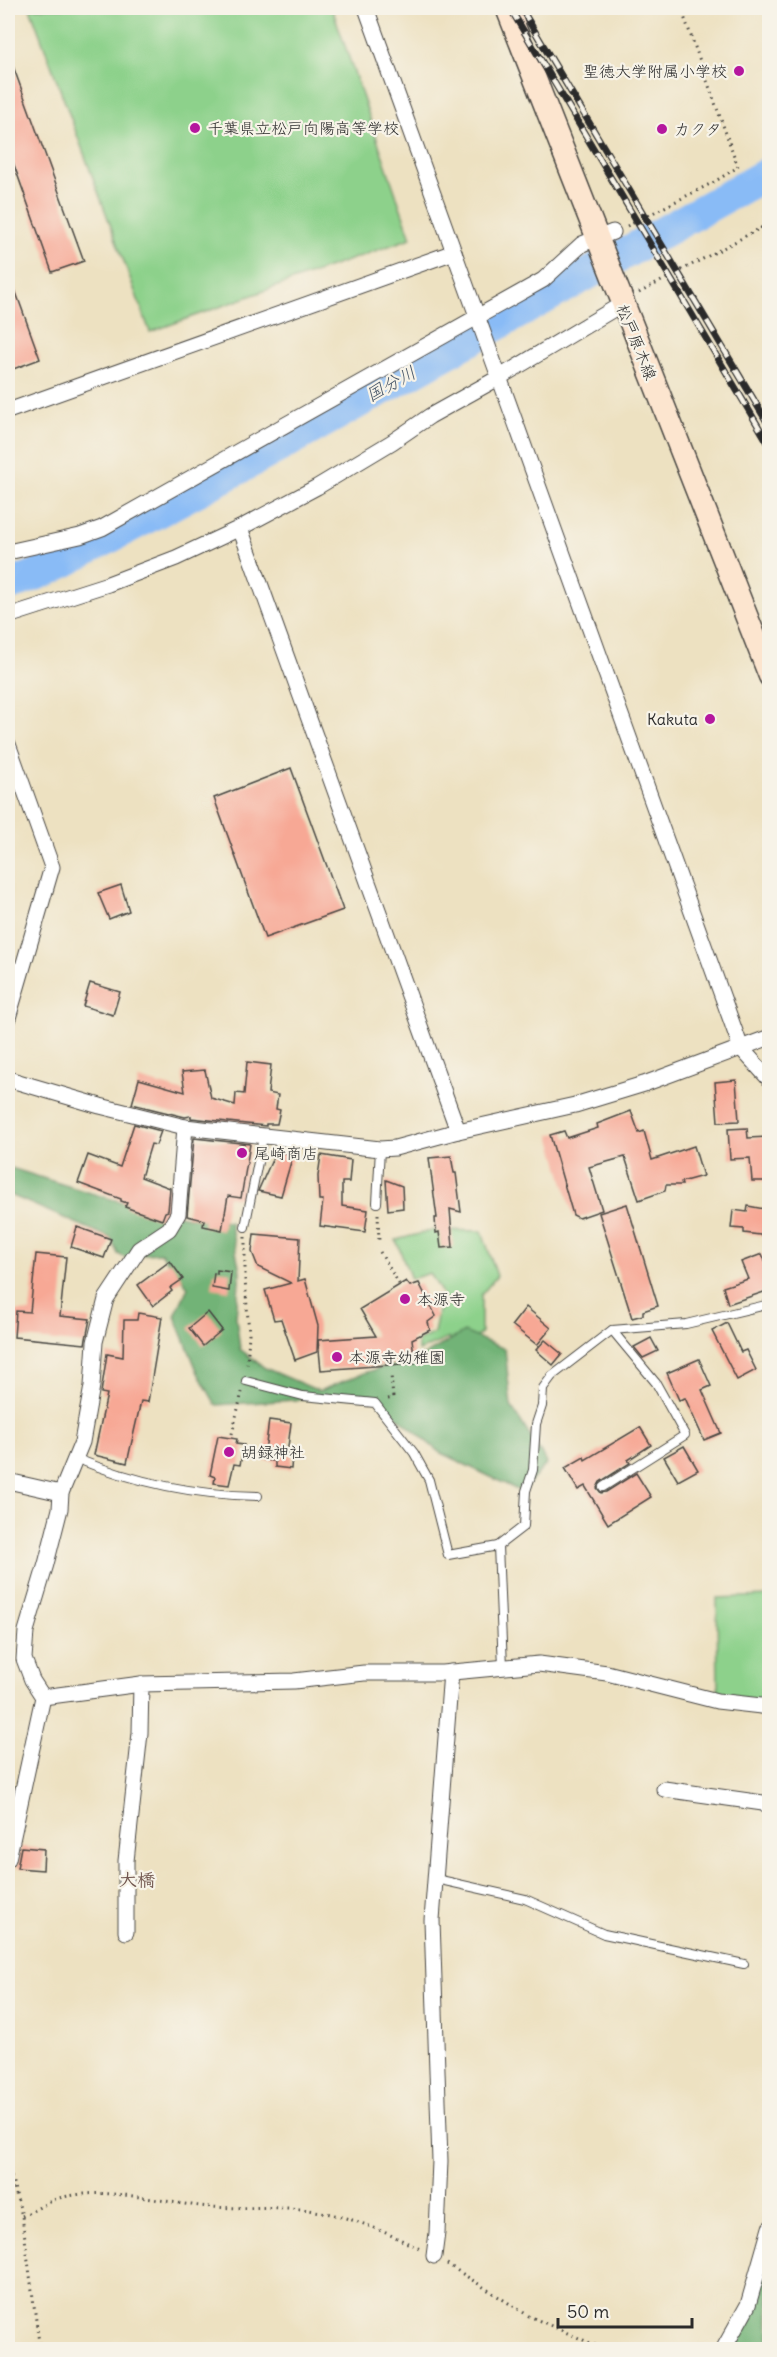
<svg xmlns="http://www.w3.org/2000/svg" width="777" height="2357" font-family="Delius,'Klee One',sans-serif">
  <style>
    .green { fill: #8dd18b; stroke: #5c7e5b; stroke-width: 1.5 }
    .forest { fill: #72b377; stroke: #4e6f51; stroke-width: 1.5 }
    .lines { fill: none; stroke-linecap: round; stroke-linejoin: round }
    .river { stroke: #89bbf6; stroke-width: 32 }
    .building { fill: #f7a895 }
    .lane-casing { stroke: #484642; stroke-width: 10 }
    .street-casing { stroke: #484642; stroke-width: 17 }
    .secondary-casing { stroke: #484642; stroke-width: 25 }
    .path { stroke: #484642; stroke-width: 3; stroke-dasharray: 1.5 4.5; stroke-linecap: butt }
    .lane { stroke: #fff; stroke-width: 8 }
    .street { stroke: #fff; stroke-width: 15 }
    .secondary { stroke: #fce5cf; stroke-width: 22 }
    .rail-casing { stroke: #2b2b2b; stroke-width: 7 }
    .rail { stroke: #f7f3e8; stroke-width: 4.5; stroke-dasharray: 14; stroke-linecap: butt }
    .poi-dot { fill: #b5179e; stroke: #f7f3e8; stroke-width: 2 }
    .labels { text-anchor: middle; stroke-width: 4.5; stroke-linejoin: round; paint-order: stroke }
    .poi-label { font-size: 16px; fill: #2b2b2b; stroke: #f7f3e8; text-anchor: start }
    .street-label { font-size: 16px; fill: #2b2b2b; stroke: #f7f3e8 }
    .water-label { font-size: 18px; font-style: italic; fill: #475668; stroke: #f7f3e8 }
    .neighbourhood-label { font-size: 18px; font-weight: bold; fill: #725750; stroke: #f7f3e8 }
  </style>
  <rect width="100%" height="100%" fill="#f7f3e8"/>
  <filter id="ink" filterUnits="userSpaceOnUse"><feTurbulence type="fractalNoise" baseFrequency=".0167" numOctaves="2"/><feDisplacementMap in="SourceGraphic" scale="12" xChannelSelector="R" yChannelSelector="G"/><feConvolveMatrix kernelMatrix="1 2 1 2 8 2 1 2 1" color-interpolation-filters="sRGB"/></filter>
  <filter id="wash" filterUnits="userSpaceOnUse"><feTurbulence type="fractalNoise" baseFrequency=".008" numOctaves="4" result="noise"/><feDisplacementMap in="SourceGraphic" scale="24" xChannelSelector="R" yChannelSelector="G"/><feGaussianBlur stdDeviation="1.35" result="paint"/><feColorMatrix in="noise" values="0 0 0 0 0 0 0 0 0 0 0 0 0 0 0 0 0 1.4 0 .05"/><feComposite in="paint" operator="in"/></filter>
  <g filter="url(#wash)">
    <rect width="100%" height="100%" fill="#ede1c1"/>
    <g class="green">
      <path d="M30 8H332L411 238 150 332Z"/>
      <path d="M434 1230 482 1231 497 1276 481 1295V1333L462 1349 449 1338 418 1351V1341L434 1333 438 1311 448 1304 430 1273 411 1279 396 1240Z"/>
      <path d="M769 1596V1700L742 1699 718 1693 717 1598Z"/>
    </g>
    <g class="forest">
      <path d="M8 1167C81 1190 153 1216 230 1222L240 1271 236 1317 240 1349 265 1368 319 1391 364 1373 424 1355 464 1332 505 1349 511 1406 547 1463 522 1492 439 1452 372 1395 216 1405 198 1373 175 1316 188 1287 161 1253 143 1254 127 1259 118 1254 111 1238 8 1194Z"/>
      <path d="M769 2262V2349H733Z"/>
    </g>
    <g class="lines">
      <path class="river" d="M8 586 53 568 281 446 770 172"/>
    </g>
    <g id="blocks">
      <g class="building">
        <path d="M8 55H9L84 261 52 272 8 148Z"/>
        <path d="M8 273H9L40 359 8 371Z"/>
        <path d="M291 768 343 910 265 938 214 798Z"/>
        <path d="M121 885 129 911 109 919 98 893Z"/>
        <path d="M90 983 120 992 113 1015 83 1006Z"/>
        <path d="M247 1062 271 1065 268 1093 278 1095 276 1109 280 1110 277 1124H266V1126L191 1118V1116L185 1117 132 1104 139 1079 185 1092 182 1072 205 1070 211 1098 235 1105 236 1093 244 1094Z"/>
        <path d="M736 1080 739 1121 718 1122 715 1082Z"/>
        <path d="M631 1111 639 1133 644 1131 652 1160 694 1146 703 1176 681 1182 682 1185H666L665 1191 639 1200 625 1157 589 1167 602 1210 579 1218 573 1215 550 1135 564 1131 567 1138 598 1128 597 1124Z"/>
        <path d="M134 1124 161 1131 156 1145 151 1144 141 1177 170 1188 168 1211 165 1212 162 1220 125 1207 127 1203 121 1201V1199L78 1183 88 1155 120 1167Z"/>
        <path d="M747 1128 748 1138 768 1137 770 1181H752L750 1158 730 1159 728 1129Z"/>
        <path d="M194 1138 250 1144 241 1198 228 1196 222 1230 203 1226 204 1220 187 1216Z"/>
        <path d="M276 1151 293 1155 281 1196 258 1191Z"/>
        <path d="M321 1155 351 1160 349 1182H342V1206L368 1210 365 1232 320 1226 323 1200H319L318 1176Z"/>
        <path d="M451 1156 454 1173H456L461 1212 450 1209 453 1247 441 1248 439 1232 436 1233 435 1218H437L429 1158Z"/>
        <path d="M386 1180 402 1186 403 1208 388 1210Z"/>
        <path d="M627 1204 658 1306 643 1311V1315L632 1318 599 1213Z"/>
        <path d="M748 1206 770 1210 768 1236 744 1233V1229L731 1228 733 1210 747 1212Z"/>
        <path d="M77 1227 111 1239 104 1258 71 1247Z"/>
        <path d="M254 1234 300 1238 298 1281 305 1279 318 1326 317 1352 295 1360 281 1319 274 1320 265 1290 291 1283 258 1267 252 1252Z"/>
        <path d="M36 1254 66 1257 60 1316 90 1319 85 1344 14 1337 16 1311 30 1312Z"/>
        <path d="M762 1254 770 1272V1290L728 1304 723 1287 748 1279 741 1262Z"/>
        <path d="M170 1261 183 1279 170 1288 172 1291 153 1306 138 1285Z"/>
        <path d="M217 1270 231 1272 229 1291 212 1288 214 1273 217 1274Z"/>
        <path d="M406 1281 410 1286 419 1283 436 1316 428 1322 430 1330 412 1339 415 1363 321 1370 318 1340 376 1336 360 1309Z"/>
        <path d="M526 1307 551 1328 537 1345 512 1325Z"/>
        <path d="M208 1312 222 1330 203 1346 189 1328Z"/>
        <path d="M138 1313 162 1317 148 1402 141 1401 127 1463 94 1455 107 1394 101 1393 107 1354 123 1357 124 1320H137Z"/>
        <path d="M727 1323 741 1352 746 1350 756 1370 737 1380 712 1331Z"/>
        <path d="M651 1338 658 1351 643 1358 634 1347Z"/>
        <path d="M545 1340 562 1354 553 1365 536 1350Z"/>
        <path d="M699 1359 711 1386 702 1390 721 1433 704 1440 685 1398 679 1400 667 1373Z"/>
        <path d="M269 1420 291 1423 287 1455H292L291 1469 275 1467V1461L264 1460Z"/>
        <path d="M640 1427 651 1445 628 1460 630 1463 600 1482 597 1488 601 1493 606 1492 636 1473 651 1497 608 1524 585 1486 578 1490 565 1468 584 1457 585 1460Z"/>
        <path d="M218 1436 237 1439 236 1444 244 1445 240 1465 234 1464 229 1485 214 1483 215 1477 210 1475Z"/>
        <path d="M684 1446 698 1470 678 1481 664 1457Z"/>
        <path d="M21 1847 44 1849 43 1870 17 1868Z"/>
      </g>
    </g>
  </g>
  <g filter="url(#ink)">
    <use href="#blocks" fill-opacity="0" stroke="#484642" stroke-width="1.5"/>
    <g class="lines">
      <defs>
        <g id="lane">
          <path d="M377 1203 380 1149"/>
          <path d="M245 1227 263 1137"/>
          <path d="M246 1381 303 1396 375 1403 414 1453 429 1480 448 1555 498 1546 503 1667"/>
          <path d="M75 1458C133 1482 195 1495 258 1496"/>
          <path d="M603 1487 685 1435 656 1383 612 1330"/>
          <path d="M498 1546 524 1526 526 1491 533 1470 536 1424 542 1406 543 1388 552 1376 612 1330 686 1324 770 1304"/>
          <path d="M436 1879 525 1899 604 1934 744 1964"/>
        </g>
        <g id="street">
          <path d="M366 8 741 1048 770 1080"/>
          <path d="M8 411 454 252"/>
          <path d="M240 528 458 1131"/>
          <path d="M8 552 80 536 102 528 543 280 582 244 613 232"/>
          <path d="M8 616 108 584 176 558 240 528 317 487 392 442 430 416 500 377 622 304"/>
          <path d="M8 744 52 867 8 1018"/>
          <path d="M8 1079 100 1106 185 1127 380 1149 395 1148 458 1131 575 1105 644 1084 770 1037"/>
          <path d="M8 1481 61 1493"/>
          <path d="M43 1697 141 1684"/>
          <path d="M664 1789 770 1804"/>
          <path d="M8 1859 43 1697 32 1680 24 1659 26 1631 46 1564 60 1509 61 1493 82 1442 92 1386 95 1342 106 1299 139 1249 169 1229 178 1214 185 1127"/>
          <path d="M126 1932V1861L140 1733 141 1684 294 1681 364 1673H442L539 1664 607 1673 717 1701 770 1707"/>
          <path d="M434 2256 437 2233 440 2161 432 1920 451 1672"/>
          <path d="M723 2350 748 2305 770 2228"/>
        </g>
        <path id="secondary" d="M507 8 770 676"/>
      </defs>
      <use href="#lane" class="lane-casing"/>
      <use href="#street" class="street-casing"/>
      <use href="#secondary" class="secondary-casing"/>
      <g class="path">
        <path d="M627 226 714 182 738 167 681 8"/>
        <path d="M761 227 770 252"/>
        <path d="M639 293 770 223"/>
        <path d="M378 1214 379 1242"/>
        <path d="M245 1237V1280L249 1333 247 1368"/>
        <path d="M380 1252 399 1284"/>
        <path d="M388 1399 393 1398 391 1375"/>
        <path d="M232 1434 242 1392"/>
        <path d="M8 2165 22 2216 40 2350"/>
        <path d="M22 2216C34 2211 47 2202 59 2198 106 2186 153 2201 200 2206 236 2210 273 2205 309 2210 351 2216 383 2231 420 2249"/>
        <path d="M447 2264 529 2316 606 2350"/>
      </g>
      <use href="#lane" class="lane"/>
      <use href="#street" class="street"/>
      <use href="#secondary" class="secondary"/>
      <defs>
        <g id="rail">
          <path d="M510 8 770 446"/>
          <path d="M521 8 770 427"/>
        </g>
      </defs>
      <use href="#rail" class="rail-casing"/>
      <use href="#rail" class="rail"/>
    </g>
  </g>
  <g class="poi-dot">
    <circle cx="739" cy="71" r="6"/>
    <circle cx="195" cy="128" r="6"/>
    <circle cx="662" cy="129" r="6"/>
    <circle cx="710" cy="719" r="6"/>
    <circle cx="242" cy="1153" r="6"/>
    <circle cx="405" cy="1299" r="6"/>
    <circle cx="337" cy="1357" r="6"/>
    <circle cx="229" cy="1452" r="6"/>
  </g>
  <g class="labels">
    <g class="poi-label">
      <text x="727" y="77" text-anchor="end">聖徳大学附属小学校</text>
      <text x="207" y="134">千葉県立松戸向陽高等学校</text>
      <text x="674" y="135">カクタ</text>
      <text x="698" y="725" text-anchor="end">Kakuta</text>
      <text x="254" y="1159">尾崎商店</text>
      <text x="417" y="1305">本源寺</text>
      <text x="349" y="1363">本源寺幼稚園</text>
      <text x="241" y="1458">胡録神社</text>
    </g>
    <g class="street-label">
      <text transform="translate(637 342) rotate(68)" y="6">松戸原木線</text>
    </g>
    <g class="water-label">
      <text transform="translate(391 384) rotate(-29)" y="6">国分川</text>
    </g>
    <g class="neighbourhood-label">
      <text x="137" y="1886">大橋</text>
    </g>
  </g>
  <rect width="777" height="2357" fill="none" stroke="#f7f3e8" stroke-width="30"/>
  <path d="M558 2318v9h134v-9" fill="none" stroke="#2b2b2b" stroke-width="3"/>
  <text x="567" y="2318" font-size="18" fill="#2b2b2b" stroke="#f7f3e8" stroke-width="4.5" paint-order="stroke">50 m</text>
</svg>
